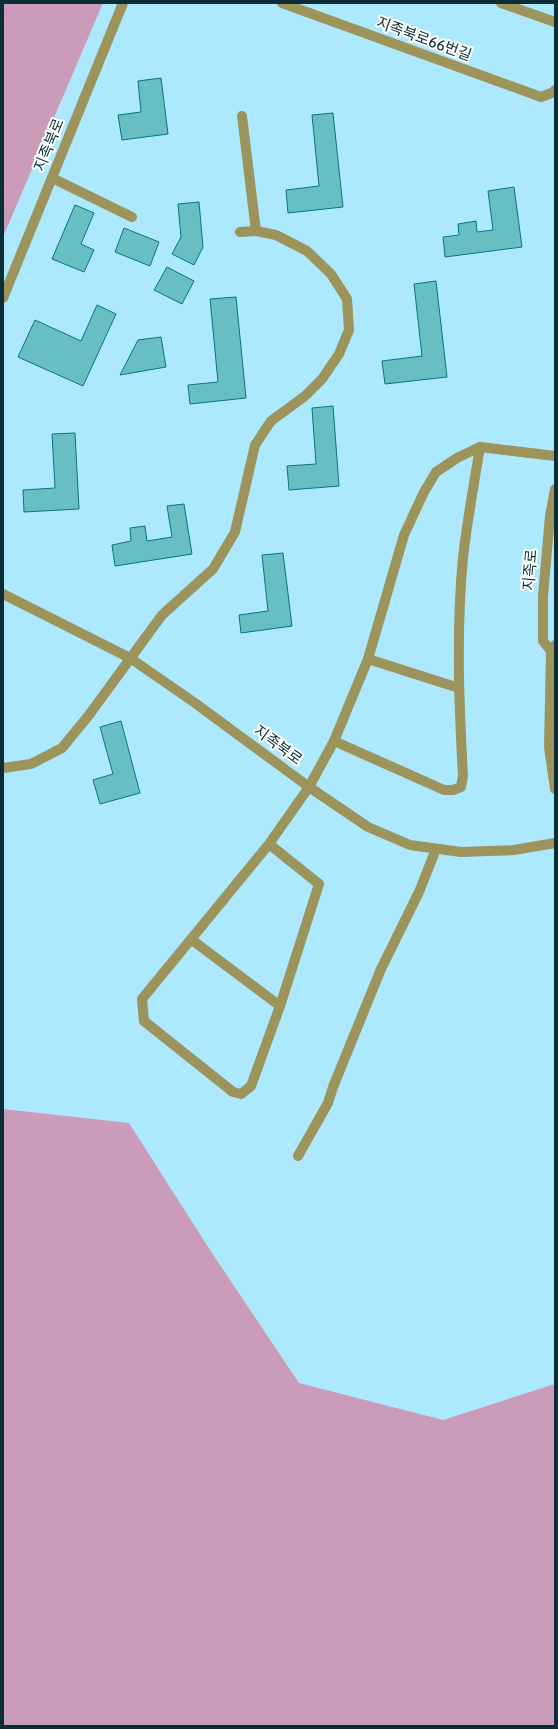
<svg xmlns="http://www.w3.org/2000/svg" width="558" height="1729" font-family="Cabin,'Noto Sans KR',sans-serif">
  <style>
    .green { fill: #cb9cb9 }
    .building { fill: #67bfc4; stroke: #0b747a }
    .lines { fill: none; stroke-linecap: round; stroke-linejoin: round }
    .minor { stroke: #9c945b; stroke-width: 10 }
    .labels { text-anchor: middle; stroke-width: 4; stroke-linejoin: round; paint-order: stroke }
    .street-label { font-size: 15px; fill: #0b2d37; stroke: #fff }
  </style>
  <rect width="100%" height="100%" fill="#ace9fe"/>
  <g class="green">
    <path d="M3 3H103L3 237Z"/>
    <path d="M3 1109 129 1123 210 1250 299 1383 443 1420 555 1384V1726H3Z"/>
  </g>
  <g class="building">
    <path d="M161 78 168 134 122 140 118 115 141 112 138 81Z"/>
    <path d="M333 113 343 207 288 213 286 190 319 186 312 115Z"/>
    <path d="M514 187 522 247 445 257 443 237 459 235 458 224 476 221 477 232 493 230 488 191Z"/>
    <path d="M199 202 203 247 194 265 172 254 181 237 178 204Z"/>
    <path d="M75 205 94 213 81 244 94 250 84 272 52 259Z"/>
    <path d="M124 228 159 242 150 266 115 252Z"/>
    <path d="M167 267 194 281 182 304 154 290Z"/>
    <path d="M436 281 447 377 385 384 382 361 422 356 414 284Z"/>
    <path d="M236 297 246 398 190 404 188 385 218 382 210 299Z"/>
    <path d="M97 305 116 314 83 386 18 357 35 320 81 341Z"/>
    <path d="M161 337 166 367 120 375 138 340Z"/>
    <path d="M333 406 339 486 289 490 287 466 316 464 312 408Z"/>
    <path d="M75 433 79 509 24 512 23 490 55 488 52 434Z"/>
    <path d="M184 504 192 554 115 566 112 545 131 541 130 528 145 526 147 541 172 537 167 506Z"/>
    <path d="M283 553 292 626 241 633 239 615 268 611 262 555Z"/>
    <path d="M121 721 140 793 100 804 93 780 113 774 100 727Z"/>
  </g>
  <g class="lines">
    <g class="minor">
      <path d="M282 3 541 97 554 92 555 90"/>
      <path d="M501 3 555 22"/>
      <path d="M242 116 256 231"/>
      <path d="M52 178 132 217"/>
      <path d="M3 298 123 3"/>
      <path d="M3 594 130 658 195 703 309 787 368 827 410 845 461 852 514 850 555 843"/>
      <path d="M555 645 551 651 549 747 555 789"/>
      <path d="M551 651 543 641V596L550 516 555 489"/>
      <path d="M368 659 459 688"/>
      <path d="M334 741 444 790H453L461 787 463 776C459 704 456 631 463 558 467 521 474 484 480 447"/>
      <path d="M3 768 31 764 62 748 89 715 162 615 213 569 235 532 255 445 271 421 305 396 322 379 339 354 349 330 347 299 331 274 307 251 276 235 256 231 240 232"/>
      <path d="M269 844 319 884 280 1006 251 1086 241 1094 233 1092 144 1021 142 999 269 844 309 787 334 741 368 659 404 535 424 492 436 472 457 458 480 447 555 456"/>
      <path d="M192 940 280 1006"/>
      <path d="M298 1156 328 1103 333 1087 381 969 419 892 436 849"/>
    </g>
  </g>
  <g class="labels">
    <g class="street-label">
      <text transform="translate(424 39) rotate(20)" y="5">지족북로66번길</text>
      <text transform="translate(49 145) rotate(-68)" y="5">지족북로</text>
      <text transform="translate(530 570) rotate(-85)" y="5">지족로</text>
      <text transform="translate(278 745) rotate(36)" y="5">지족북로</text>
    </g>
  </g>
  <rect width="558" height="1729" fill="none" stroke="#0b2d37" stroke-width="8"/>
</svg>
